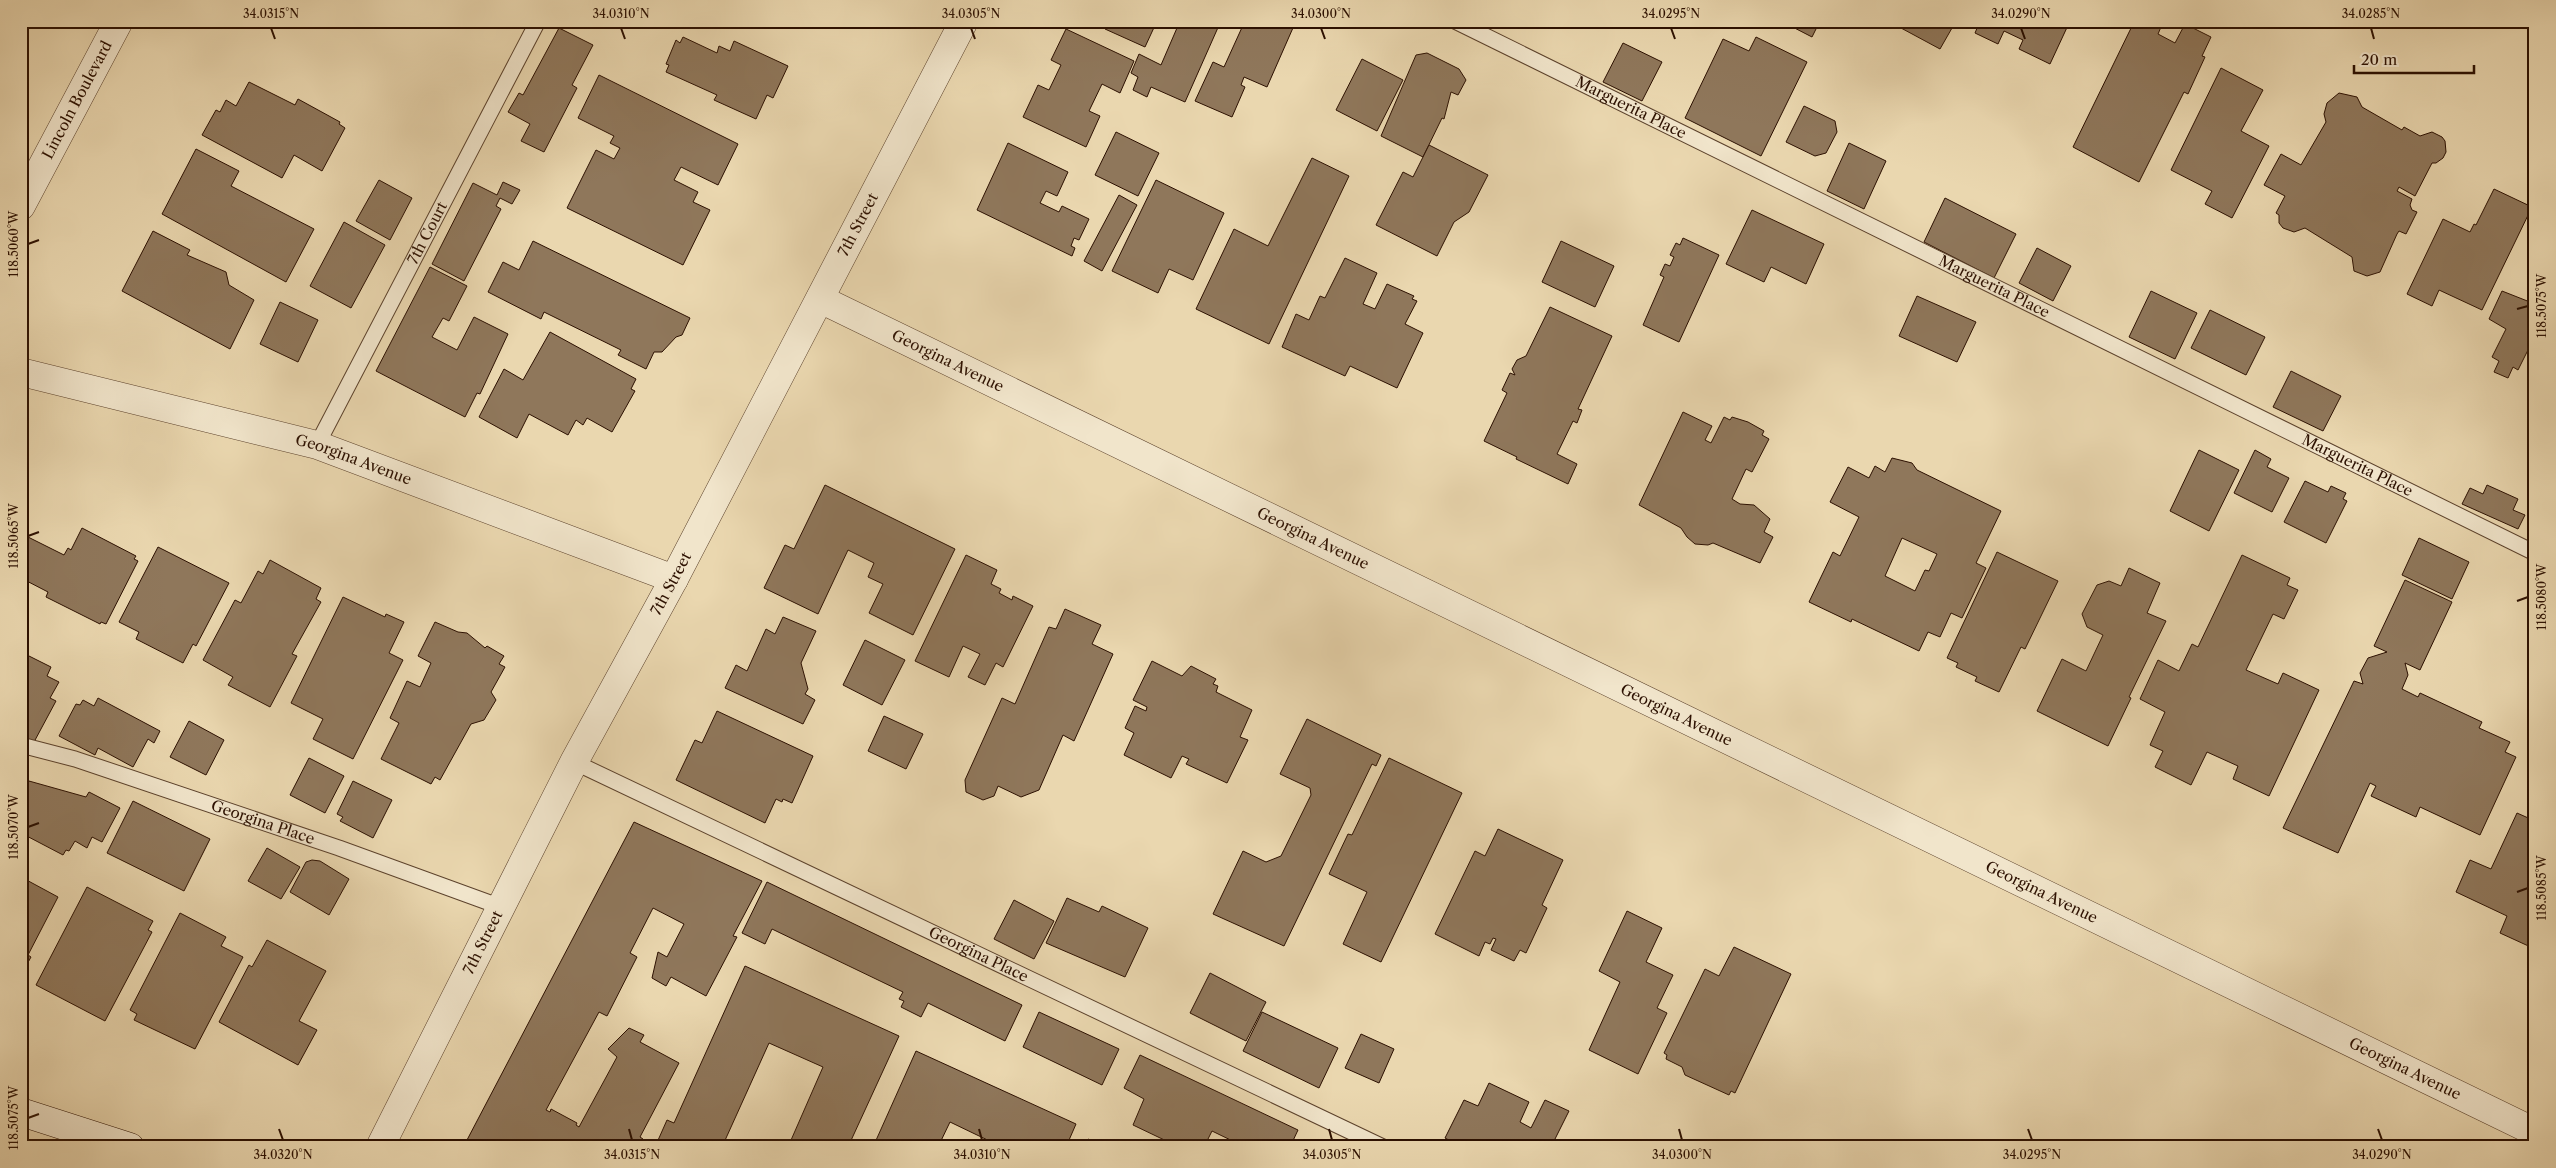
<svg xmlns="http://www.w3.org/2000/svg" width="2556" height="1168" font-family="'Libre Caslon Text',serif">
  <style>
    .building { fill: #8f775b; stroke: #2c1001; fill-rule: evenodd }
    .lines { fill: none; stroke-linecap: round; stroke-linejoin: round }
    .lane-casing { stroke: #5c422c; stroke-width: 17 }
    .street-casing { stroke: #5c422c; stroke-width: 29 }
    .secondary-casing { stroke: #2c1001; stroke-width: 29 }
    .lane { stroke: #f1e5cb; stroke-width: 15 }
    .street { stroke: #f1e5cb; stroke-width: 28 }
    .secondary { stroke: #f1e5cb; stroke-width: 28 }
    .ticks { fill: none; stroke: #2c1001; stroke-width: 2 }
    .labels { text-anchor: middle; stroke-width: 4; stroke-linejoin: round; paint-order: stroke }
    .street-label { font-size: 15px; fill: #2c1001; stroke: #f1e5cb }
    .neatline { fill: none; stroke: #2c1001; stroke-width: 2 }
    .ticks-label { font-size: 12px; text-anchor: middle; fill: #2c1001 }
  </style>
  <rect width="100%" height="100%" fill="#ead7af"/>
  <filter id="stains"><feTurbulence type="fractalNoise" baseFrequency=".004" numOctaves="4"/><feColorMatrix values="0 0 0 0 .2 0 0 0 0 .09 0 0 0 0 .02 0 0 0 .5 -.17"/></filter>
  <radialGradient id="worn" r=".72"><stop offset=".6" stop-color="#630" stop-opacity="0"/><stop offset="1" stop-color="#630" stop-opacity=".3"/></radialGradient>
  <g class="building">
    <path d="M1097 21H1157L1145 47 1105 29Z"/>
    <path d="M1180 21H1215L1220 23 1185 102 1151 87 1147 97 1133 90 1138 77 1131 73 1139 54 1161 65Z"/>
    <path d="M1241 21H1296L1267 87 1244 77 1241 85 1245 87 1232 117 1195 101 1213 62 1224 67 1244 23Z"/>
    <path d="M1781 21H1820L1812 37Z"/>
    <path d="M1904 21H1956L1940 49 1901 28Z"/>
    <path d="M1980 21H2070L2050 64 2019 49 2023 40 2004 31 1998 44 1975 33Z"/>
    <path d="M2137 21H2148L2161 27 2158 34 2175 43 2185 24 2211 37 2202 56 2205 57 2188 94 2184 92 2139 182 2073 147 2134 22Z"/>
    <path d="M559 28 593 45 572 85 577 88 544 152 521 141 530 124 508 112 519 93 523 95Z"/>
    <path d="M1066 29 1134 61 1120 93 1102 84 1089 111 1100 116 1086 147 1023 117 1038 85 1049 90 1061 65 1051 60Z"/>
    <path d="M683 37 717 53 719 46 730 51 734 41 788 66 773 98 767 95 756 119 714 100 717 95 666 72 669 65 666 64 676 40 680 43Z"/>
    <path d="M1756 37 1807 62 1761 156 1685 118 1723 39 1749 51Z"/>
    <path d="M1623 43 1662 62 1642 101 1603 82Z"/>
    <path d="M1427 53 1459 69 1466 80 1458 95 1451 92 1444 119 1442 118 1423 157 1381 136 1416 55Z"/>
    <path d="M1362 59 1403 80 1377 131 1336 110Z"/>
    <path d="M2221 68 2263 90 2241 131 2269 146 2232 218 2205 204 2212 191 2171 170Z"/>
    <path d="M599 75 738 144 718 185 681 167 674 180 698 192 693 202 710 210 683 265 567 208 596 150 614 159 620 148 610 143 614 136 578 118Z"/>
    <path d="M249 82 295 105 298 99 340 122 339 124 345 128 322 171 294 155 282 178 202 135 216 110 220 112 226 100 236 106Z"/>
    <path d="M2339 93 2357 97 2362 107 2402 130 2404 127 2420 136 2432 132 2442 137 2445 141 2446 152 2443 158 2436 163H2432L2415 196 2399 187 2397 191 2412 199 2410 205 2412 210 2417 212 2406 234 2399 231 2397 234 2380 272 2367 276 2354 271 2352 257 2305 228 2294 232 2283 228 2279 223V215L2276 213 2285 196 2264 185 2281 154 2301 165 2326 122 2324 114 2327 103Z"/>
    <path d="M1804 106 1835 121 1837 132 1826 153 1815 156 1786 142Z"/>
    <path d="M1116 132 1159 153 1138 196 1095 175Z"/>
    <path d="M1008 143 1068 172 1057 196 1046 191 1040 203 1059 212 1062 206 1089 219 1079 240 1074 238 1071 246 1075 248 1072 256 977 210Z"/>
    <path d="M1849 143 1886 161 1864 209 1827 191Z"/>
    <path d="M1429 145 1488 175 1469 212 1454 222 1437 256 1376 225 1403 172 1413 177Z"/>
    <path d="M196 149 239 171 231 186 314 229 286 282 162 214Z"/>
    <path d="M1312 158 1349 176 1269 344 1196 309 1234 229 1268 246Z"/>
    <path d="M379 180 412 198 390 240 356 221Z"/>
    <path d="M1156 180 1224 213 1193 280 1169 269 1158 293 1112 271Z"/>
    <path d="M503 182 520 190 512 204 500 198 496 206 501 209 464 281 432 264 473 183 497 195Z"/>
    <path d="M2494 189 2532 207 2482 310 2439 290 2432 306 2407 294 2443 219 2470 232 2474 224 2476 225Z"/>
    <path d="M1119 195 1137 205 1102 271 1084 261Z"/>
    <path d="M1945 198 2016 234 1994 278 1924 242Z"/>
    <path d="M1752 210 1824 244 1806 284 1771 267 1764 282 1726 264Z"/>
    <path d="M344 222 385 245 351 308 310 286Z"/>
    <path d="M153 231 190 250 187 255 226 272 229 285 254 300 230 349 122 291Z"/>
    <path d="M1683 238 1719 255 1679 342 1643 325 1664 277 1660 275 1665 264 1670 266 1674 257 1670 255 1676 243 1680 245Z"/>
    <path d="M533 241 690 318 682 335 676 337 662 352H654L646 369 618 355 621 350 544 312 541 319 488 292 503 262 519 270Z"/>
    <path d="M1561 241 1614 266 1595 307 1542 282Z"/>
    <path d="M2037 248 2071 266 2053 301 2019 283Z"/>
    <path d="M1345 258 1377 273 1363 304 1375 309 1387 284 1414 296 1412 299 1417 301 1405 324 1423 333 1397 388 1350 366 1345 376 1282 347 1296 314 1309 320 1320 296 1325 298Z"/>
    <path d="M430 267 467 286 449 321 443 318 432 337 457 350 474 317 508 334 480 394 477 393 465 417 376 371Z"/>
    <path d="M2151 291 2197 313 2175 359 2129 337Z"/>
    <path d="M2502 291 2535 304V344L2532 342 2518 370 2513 367 2508 378 2494 372 2499 361 2492 357 2506 329 2489 319Z"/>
    <path d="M1917 296 1976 322 1957 362 1899 336Z"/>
    <path d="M280 302 318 320 298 362 260 344Z"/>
    <path d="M1550 307 1612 336 1578 409 1582 410 1577 423 1573 421 1557 454 1577 464 1568 484 1516 459 1517 457 1484 441 1507 393 1502 390 1510 373 1515 375 1512 369 1517 360 1526 356Z"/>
    <path d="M2210 310 2265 337 2246 375 2191 348Z"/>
    <path d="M550 332 636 379 631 389 635 391 612 432 587 418 583 425 576 420 568 435 529 414 517 438 479 417 504 369 523 380Z"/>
    <path d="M2291 371 2341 396 2323 431 2273 407Z"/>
    <path d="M1683 412 1712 426 1705 440 1711 443 1724 417 1730 420 1732 417 1748 422 1764 431 1762 435 1769 439 1752 472 1746 469 1732 499 1740 504 1754 505 1770 519 1764 532 1773 537 1760 563 1713 543 1708 545 1695 544 1687 537 1681 528 1639 505Z"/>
    <path d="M2199 450 2239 470 2209 531 2170 511Z"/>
    <path d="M2255 450 2271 459 2267 467 2289 478 2272 512 2234 493Z"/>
    <path d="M1892 458 1912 463 1917 470 2001 511 1976 563 1986 568 1962 618 1951 613 1940 637 1928 632 1919 651 1852 619 1851 622 1809 602 1833 552 1840 556 1859 517 1830 502 1848 467 1869 478 1875 466 1885 472ZM1902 538 1937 554 1929 571 1925 570 1915 591 1885 576Z"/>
    <path d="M2305 481 2328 492 2331 486 2346 493 2343 499 2347 501 2326 543 2284 522Z"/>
    <path d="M825 485 955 549 913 635 869 613 883 584 868 577 874 563 848 550 818 614 764 588 785 545 794 549Z"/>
    <path d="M2487 485 2518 499 2513 510 2525 515 2518 529 2462 504 2470 488 2483 494Z"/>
    <path d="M82 528 136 556 134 559 138 561 106 624 101 622 100 624 46 597 48 592 21 578V545L26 536 64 555 68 548 71 550Z"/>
    <path d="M2419 538 2469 562 2452 599 2402 575Z"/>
    <path d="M158 547 229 583 196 646 193 644 183 663 136 639 139 632 119 622Z"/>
    <path d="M1997 552 2058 581 2025 649 2021 647 1999 692 1975 681 1977 677 1956 667 1958 663 1947 658Z"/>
    <path d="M966 555 997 570 991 584 1001 589 999 593 1012 600 1013 596 1033 606 1003 667 996 663 985 685 968 677 980 654 963 646 949 677 915 661Z"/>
    <path d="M2242 555 2290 578 2287 585 2298 590 2284 619 2273 614 2246 670 2278 684 2283 673 2319 690 2269 796 2233 779 2238 766 2207 752 2191 785 2155 767 2163 751 2150 745 2165 712 2140 699 2158 660 2179 671 2192 644 2198 647Z"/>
    <path d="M270 560 321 588 316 599 321 602 292 654 297 656 270 707 228 685 233 677 203 660 235 600 241 603 258 571 263 574Z"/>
    <path d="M2129 568 2160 583 2147 613 2166 621 2129 697 2131 698 2108 746 2037 711 2062 659 2086 671 2103 635 2087 627 2082 614 2097 585 2109 581 2121 586Z"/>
    <path d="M2405 580 2452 602 2420 670 2405 663 2408 675 2402 689 2418 697 2420 693 2482 722 2479 728 2510 742 2505 752 2516 757 2480 835 2420 807 2416 817 2371 796 2376 786 2370 783 2338 853 2283 828 2354 681 2363 684 2360 673 2368 658 2387 652 2374 646Z"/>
    <path d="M343 597 385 617 386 614 404 622 389 653 403 660 353 759 313 739 323 719 291 703Z"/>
    <path d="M1065 609 1101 625 1092 644 1113 654 1074 741 1063 735 1039 790 1021 797 998 786 994 796 983 800 966 792 965 780 1002 698 1015 704 1049 627 1056 629Z"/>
    <path d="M783 617 816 631 801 663 808 689 805 694 815 700 803 724 725 688 736 665 747 671 766 629 775 634Z"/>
    <path d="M435 622 458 632 467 633 485 648 487 646 504 656 499 664 505 667 491 692 496 700 484 720 471 724 440 780 435 777 431 784 381 759 399 723 390 718 407 681 420 687 431 663 418 656Z"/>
    <path d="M865 640 905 660 882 705 843 685Z"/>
    <path d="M21 652 51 667 47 676 59 682 50 698 56 701 34 742 21 735Z"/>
    <path d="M1152 661 1182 676 1191 666 1216 679 1213 684 1218 686 1216 692 1252 710 1240 737 1248 740 1227 783 1186 764 1189 759 1182 756 1171 778 1124 755 1134 733 1125 728 1135 706 1146 711 1147 707 1133 700Z"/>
    <path d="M98 698 160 731 154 743 148 739 133 767 98 748 95 755 59 736 76 704 80 705 83 700 94 706Z"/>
    <path d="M717 711 813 756 792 803 783 799 782 802 776 799 765 823 676 780 695 740 702 743Z"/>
    <path d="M884 716 923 734 906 769 868 751Z"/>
    <path d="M1307 719 1381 755 1376 766 1372 764 1284 946 1213 914 1243 851 1266 862 1281 856 1311 795 1310 788 1280 774Z"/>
    <path d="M189 721 224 740 206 775 170 757Z"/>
    <path d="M309 758 344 776 325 813 290 795Z"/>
    <path d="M1389 758 1462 793 1381 962 1343 944 1367 892 1329 874 1348 834 1352 835Z"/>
    <path d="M29 781 86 797 89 792 120 808 102 842 92 837 87 848 75 841 69 851 66 850 63 855 21 833V795Z"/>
    <path d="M353 781 392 800 373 838 340 821 343 817 337 814Z"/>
    <path d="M133 801 210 839 184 891 107 853Z"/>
    <path d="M2517 813 2535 821V949L2500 933 2507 916 2456 892 2470 860 2491 869Z"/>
    <path d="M634 822 762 881 733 936 737 937 706 996 671 977 666 986 652 978 658 952 667 957 684 924 653 908 630 953 637 957 607 1016 599 1012 546 1110 550 1112 551 1109 577 1123 576 1125 579 1127 617 1057 608 1049 629 1028 644 1035 640 1042 679 1063 640 1137 643 1139 639 1147H482L467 1140Z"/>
    <path d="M1498 829 1563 860 1542 905 1547 908 1526 953 1520 950 1514 961 1491 950 1496 939 1493 938 1490 944 1485 942 1479 956 1435 934 1475 851 1485 856Z"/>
    <path d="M267 848 300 867 281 899 248 881Z"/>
    <path d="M312 860 320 861 349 879 329 915 290 892 306 862Z"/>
    <path d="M21 877 58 897 28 955 31 957 21 975Z"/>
    <path d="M767 882 1022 1005 1005 1041 928 1003 921 1017 901 1007 904 1001 899 999 903 992 772 929 765 944 742 933Z"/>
    <path d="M87 887 153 921 148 930 152 932 105 1021 36 985Z"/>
    <path d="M1067 898 1099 912 1102 906 1148 928 1125 977 1046 943Z"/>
    <path d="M1014 900 1054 921 1034 959 994 939Z"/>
    <path d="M1627 911 1662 928 1646 962 1673 975 1657 1008 1667 1013 1638 1074 1589 1050 1620 982 1599 971Z"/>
    <path d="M180 913 226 937 221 946 243 957 195 1049 134 1020 137 1014 130 1010Z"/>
    <path d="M267 940 326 971 299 1021 317 1030 298 1065 219 1022 249 965 252 967Z"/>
    <path d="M1734 947 1791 974 1735 1093 1731 1091 1729 1095 1685 1075 1682 1067 1666 1059 1667 1055 1664 1053 1705 969 1719 976Z"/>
    <path d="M745 966 899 1036 848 1147H788L823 1067 769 1043 722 1147H655L667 1120 674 1123Z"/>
    <path d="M1210 973 1266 1002 1246 1041 1190 1013Z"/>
    <path d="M1039 1012 1119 1049 1102 1085 1023 1047Z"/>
    <path d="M1262 1012 1338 1048 1319 1088 1243 1051Z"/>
    <path d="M1361 1034 1394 1049 1379 1083 1345 1068Z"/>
    <path d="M916 1051 1076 1124 1066 1147H1002L950 1122 938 1147H873Z"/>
    <path d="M1140 1055 1298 1130 1290 1147H1245L1212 1131 1204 1147H1179L1133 1125 1144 1099 1124 1088Z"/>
    <path d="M1489 1083 1529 1102 1520 1122 1531 1128 1545 1100 1569 1111 1551 1147H1462L1445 1138 1464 1100 1478 1106Z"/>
    <path d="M1088 1139 1105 1147H1085Z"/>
  </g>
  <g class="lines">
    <defs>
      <g id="lane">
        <path id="s1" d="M1455 21 2535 553"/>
        <path id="s2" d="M317 445 538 21"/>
        <path id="s3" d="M21 745 75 759 339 848 501 907"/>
        <path id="s4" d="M574 762 1383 1147"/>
      </g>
      <g id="street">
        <path id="s5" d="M21 206 119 21"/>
        <path id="s6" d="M820 299 2535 1132"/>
        <path id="s7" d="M21 372 317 445 674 579"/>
        <path id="s8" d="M380 1147 574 762 674 579 964 21"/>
      </g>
      <path id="secondary" d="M21 1112 130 1147"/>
    </defs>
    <use href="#lane" class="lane-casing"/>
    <use href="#street" class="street-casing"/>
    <use href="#secondary" class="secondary-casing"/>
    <use href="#lane" class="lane"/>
    <use href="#street" class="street"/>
    <use href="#secondary" class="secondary"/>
  </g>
  <path class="ticks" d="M271 28 275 39M621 28 625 39M971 28 975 39M1321 28 1325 39M1671 28 1675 39M2021 28 2025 39M2371 28 2374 39M28 244 39 240M2517 309 2528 306M28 536 39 532M2517 601 2528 597M28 827 39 823M2517 892 2528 888M28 1118 39 1114M279 1129 283 1140M629 1129 632 1140M979 1129 982 1140M1329 1129 1332 1140M1679 1129 1682 1140M2028 1129 2032 1140M2378 1129 2382 1140"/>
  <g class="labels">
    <g class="street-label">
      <text dy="5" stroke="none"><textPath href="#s5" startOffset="120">Lincoln Boulevard</textPath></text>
      <text dy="5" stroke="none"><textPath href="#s1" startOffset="196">Marguerita Place</textPath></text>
      <text dy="5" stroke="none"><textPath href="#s8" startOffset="1039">7th Street</textPath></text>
      <text dy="5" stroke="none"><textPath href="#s2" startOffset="239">7th Court</textPath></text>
      <text dy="5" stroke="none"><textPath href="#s1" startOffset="601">Marguerita Place</textPath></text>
      <text dy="5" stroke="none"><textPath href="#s6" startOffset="142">Georgina Avenue</textPath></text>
      <text dy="5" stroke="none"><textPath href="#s7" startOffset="344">Georgina Avenue</textPath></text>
      <text dy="5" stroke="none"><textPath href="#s1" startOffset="1006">Marguerita Place</textPath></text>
      <text dy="5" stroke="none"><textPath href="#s6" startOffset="548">Georgina Avenue</textPath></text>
      <text dy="5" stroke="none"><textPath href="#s8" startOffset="634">7th Street</textPath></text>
      <text dy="5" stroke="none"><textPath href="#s6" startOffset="952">Georgina Avenue</textPath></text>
      <text dy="5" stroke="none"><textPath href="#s3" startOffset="254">Georgina Place</textPath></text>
      <text dy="5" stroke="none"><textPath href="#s6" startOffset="1358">Georgina Avenue</textPath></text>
      <text dy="5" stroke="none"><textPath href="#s8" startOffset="229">7th Street</textPath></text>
      <text dy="5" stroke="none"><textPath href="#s4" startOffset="448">Georgina Place</textPath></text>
      <text dy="5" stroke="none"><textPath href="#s6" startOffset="1762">Georgina Avenue</textPath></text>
    </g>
  </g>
  <rect width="2556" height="1168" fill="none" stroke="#ead7af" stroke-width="55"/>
  <path d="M2354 65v8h120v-8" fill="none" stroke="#2c1001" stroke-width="2.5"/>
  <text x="2361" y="65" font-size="15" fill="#2c1001" stroke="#f1e5cb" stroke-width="4" paint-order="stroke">20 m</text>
  <rect x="28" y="28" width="2500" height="1112" class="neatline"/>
  <g class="ticks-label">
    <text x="271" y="18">34.0315°N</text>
    <text x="621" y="18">34.0310°N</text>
    <text x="971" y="18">34.0305°N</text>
    <text x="1321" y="18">34.0300°N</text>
    <text x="1671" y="18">34.0295°N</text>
    <text x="2021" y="18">34.0290°N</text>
    <text x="2371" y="18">34.0285°N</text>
    <text transform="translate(14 244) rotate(-90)" y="4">118.5060°W</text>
    <text transform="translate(2542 306) rotate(-90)" y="4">118.5075°W</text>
    <text transform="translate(14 536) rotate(-90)" y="4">118.5065°W</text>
    <text transform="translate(2542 597) rotate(-90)" y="4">118.5080°W</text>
    <text transform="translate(14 827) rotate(-90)" y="4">118.5070°W</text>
    <text transform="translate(2542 888) rotate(-90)" y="4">118.5085°W</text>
    <text transform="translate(14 1118) rotate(-90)" y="4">118.5075°W</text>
    <text x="283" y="1159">34.0320°N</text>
    <text x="632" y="1159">34.0315°N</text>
    <text x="982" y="1159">34.0310°N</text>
    <text x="1332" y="1159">34.0305°N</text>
    <text x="1682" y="1159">34.0300°N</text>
    <text x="2032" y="1159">34.0295°N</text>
    <text x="2382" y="1159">34.0290°N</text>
  </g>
  <rect width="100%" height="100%" filter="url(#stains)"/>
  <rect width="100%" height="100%" fill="url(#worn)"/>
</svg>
